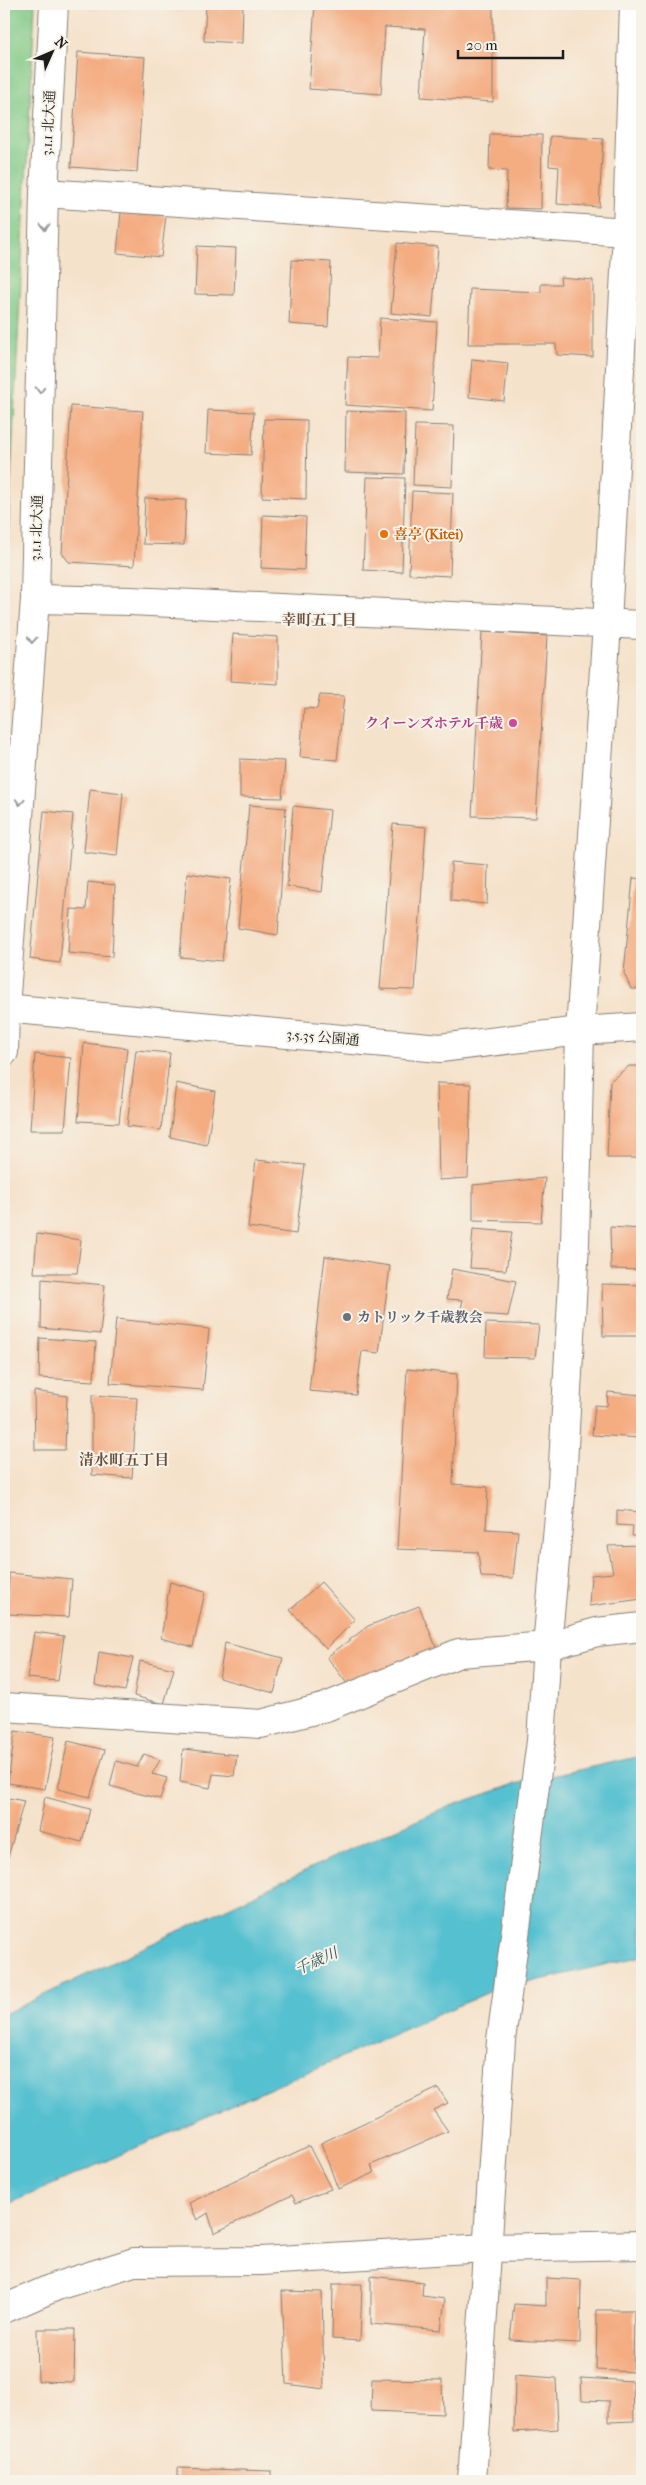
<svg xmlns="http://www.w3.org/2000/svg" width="646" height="2485" font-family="'IM FELL French Canon','Noto Serif JP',serif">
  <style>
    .green { fill: #80c985; stroke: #4e7250 }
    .water { fill: #55c0d0; stroke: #386e76 }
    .building { fill: #f4ac81 }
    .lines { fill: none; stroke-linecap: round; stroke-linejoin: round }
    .minor-casing { stroke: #887f74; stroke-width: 30 }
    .tertiary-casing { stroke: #887f74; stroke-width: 30 }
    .minor { stroke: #fff; stroke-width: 28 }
    .tertiary { stroke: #fff; stroke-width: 28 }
    .oneway { stroke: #999 }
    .food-dot { fill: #e8710a; stroke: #f7f3e8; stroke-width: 2 }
    .hotel-dot { fill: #d1479c; stroke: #f7f3e8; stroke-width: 2 }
    .worship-dot { fill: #6b7280; stroke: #f7f3e8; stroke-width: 2 }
    .labels { text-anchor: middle; stroke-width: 4; stroke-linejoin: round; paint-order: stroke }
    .street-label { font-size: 14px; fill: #1c1c1c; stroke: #f7f3e8 }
    .food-label { font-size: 14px; font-weight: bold; fill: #c56008; stroke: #f7f3e8; text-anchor: start }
    .hotel-label { font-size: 14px; font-weight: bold; fill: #b23c85; stroke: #f7f3e8; text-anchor: end }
    .worship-label { font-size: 14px; font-weight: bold; fill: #5b616d; stroke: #f7f3e8; text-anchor: start }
    .neighbourhood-label { font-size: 15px; font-weight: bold; fill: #684e3f; stroke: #f7f3e8 }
    .water-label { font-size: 15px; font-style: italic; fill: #30555b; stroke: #f7f3e8 }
  </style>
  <rect width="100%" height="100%" fill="#f7f3e8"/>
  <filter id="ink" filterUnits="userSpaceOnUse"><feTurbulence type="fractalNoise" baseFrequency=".02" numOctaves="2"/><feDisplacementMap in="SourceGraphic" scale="10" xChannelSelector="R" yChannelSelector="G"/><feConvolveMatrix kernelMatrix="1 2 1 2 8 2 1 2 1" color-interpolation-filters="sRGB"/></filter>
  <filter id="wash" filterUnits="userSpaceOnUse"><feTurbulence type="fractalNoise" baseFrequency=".0096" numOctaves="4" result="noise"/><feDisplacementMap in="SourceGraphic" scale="20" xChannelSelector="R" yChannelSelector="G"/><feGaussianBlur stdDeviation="1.12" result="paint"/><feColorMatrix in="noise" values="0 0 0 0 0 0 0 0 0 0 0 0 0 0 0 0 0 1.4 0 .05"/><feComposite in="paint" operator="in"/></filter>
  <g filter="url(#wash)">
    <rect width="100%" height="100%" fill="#f5e2cb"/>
    <path class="green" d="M4 4H35L4 614Z"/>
    <path class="water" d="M642 1756V1956L489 1992 4 2206V2014L357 1846 453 1805 515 1784Z"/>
    <g id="blocks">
      <g class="building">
        <path d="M206 4H243L242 43 204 41Z"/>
        <path d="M315 4H493V102L421 97 425 29 385 27 381 94 309 89Z"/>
        <path d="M78 52 145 57 137 172 71 167Z"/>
        <path d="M490 134 542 135 541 209 506 208 507 171 489 170Z"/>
        <path d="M550 136 603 139 599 207 557 204 559 167 549 166Z"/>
        <path d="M121 212 166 216 161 257 117 253Z"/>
        <path d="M397 243 438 247 432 317 391 313Z"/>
        <path d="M197 246 236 248 234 295 195 294Z"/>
        <path d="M292 260 331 262 328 327 289 324Z"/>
        <path d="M560 277 593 280V357L557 355 556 344H468L470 289 541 292V284H561Z"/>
        <path d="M380 318 437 322 432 411 345 405 348 357 378 358Z"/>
        <path d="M472 359 508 363 504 401 469 397Z"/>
        <path d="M71 406 143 411 134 566 69 562 62 553Z"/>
        <path d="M208 410 254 412 251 455 206 453Z"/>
        <path d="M346 411 405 413 404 474 345 472Z"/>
        <path d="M264 419 307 420 306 499 262 497Z"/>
        <path d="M415 425 454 426 452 487 413 485Z"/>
        <path d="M367 477 405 478 402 572 363 570Z"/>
        <path d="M412 491 453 493 450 576 409 574Z"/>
        <path d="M145 498 186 500 184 545 143 544Z"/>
        <path d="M263 515 306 517 304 570 261 568Z"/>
        <path d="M482 632 547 636 536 818 472 816Z"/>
        <path d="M233 634 278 637V684L230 681Z"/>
        <path d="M320 695 344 696 337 760 300 757 304 708 317 709Z"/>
        <path d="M240 759 285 761 282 798 240 797Z"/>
        <path d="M90 789 123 793 117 856 84 852Z"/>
        <path d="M249 805 286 808 278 935 238 928Z"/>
        <path d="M293 806 330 810 322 892 287 886Z"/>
        <path d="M44 811 73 814 60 963 30 959Z"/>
        <path d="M393 824 426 827 415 990 380 989Z"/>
        <path d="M451 862 488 865 487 904 451 901Z"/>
        <path d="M187 873 231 879 222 961 180 957Z"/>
        <path d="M633 878 642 879V989H631L624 973Z"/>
        <path d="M88 882 115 885 112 957 68 953 71 909 86 910Z"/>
        <path d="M84 1043 127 1048 119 1123 78 1121Z"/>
        <path d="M136 1050 170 1053 161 1130 127 1126Z"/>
        <path d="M35 1054 71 1058 65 1130H30Z"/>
        <path d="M629 1066H642V1158H607L610 1081Z"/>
        <path d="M176 1083 215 1091 207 1145 170 1137Z"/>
        <path d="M437 1083 471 1084 468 1178 439 1180Z"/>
        <path d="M256 1160 305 1165 296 1234 248 1227Z"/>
        <path d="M545 1178 541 1222 473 1220V1185Z"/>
        <path d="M610 1227 642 1229V1270L611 1269Z"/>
        <path d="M473 1229 512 1232 506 1270 470 1268Z"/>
        <path d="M37 1234 81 1240 77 1273H34Z"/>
        <path d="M325 1256 390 1266 379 1353 362 1351 356 1395 309 1391Z"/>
        <path d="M452 1269 516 1281 508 1316 460 1313 463 1300 447 1299Z"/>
        <path d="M42 1279 105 1285 100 1334 41 1328Z"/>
        <path d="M602 1284 642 1285V1336H603Z"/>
        <path d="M116 1319 209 1329 203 1390 110 1383Z"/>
        <path d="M486 1323 539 1325 535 1358 485 1357Z"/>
        <path d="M40 1338 96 1342 94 1381 39 1378Z"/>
        <path d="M407 1369 457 1374 453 1484 488 1487 486 1529 518 1531 513 1578 481 1577 478 1552 397 1549Z"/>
        <path d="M34 1391 67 1396 65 1450H35Z"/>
        <path d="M608 1392 642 1395V1438L592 1435 595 1405 607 1406Z"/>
        <path d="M92 1395 137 1398 132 1478 92 1475Z"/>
        <path d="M641 1470H642V1506H639Z"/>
        <path d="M617 1510 642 1512V1536H632L633 1526 617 1525Z"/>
        <path d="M642 1545V1599L589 1606 591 1575 613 1573 608 1546Z"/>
        <path d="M9 1573 72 1579 69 1617 7 1614Z"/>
        <path d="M170 1582 205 1592 193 1647 161 1638Z"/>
        <path d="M321 1582 355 1620 326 1649 290 1610Z"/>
        <path d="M419 1606 437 1649 348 1685 327 1657 368 1626Z"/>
        <path d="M34 1632 64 1636 58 1681 27 1678Z"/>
        <path d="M225 1643 283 1658 274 1693 219 1678Z"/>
        <path d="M99 1652 133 1658 125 1691 95 1685Z"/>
        <path d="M140 1661 174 1669 164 1704 134 1696Z"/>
        <path d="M15 1731 55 1737 45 1789 8 1783Z"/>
        <path d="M68 1741 105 1750 90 1797 58 1789Z"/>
        <path d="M183 1749 237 1755 234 1776 213 1774 210 1788 180 1782Z"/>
        <path d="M144 1754 160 1760 152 1774 167 1778 160 1799 110 1786 116 1761 137 1767Z"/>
        <path d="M4 1797 24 1801 8 1857 4 1856Z"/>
        <path d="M45 1797 90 1809 82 1842 38 1831Z"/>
        <path d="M438 2088 448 2103 433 2110 448 2131 371 2165 374 2173 338 2189 321 2143Z"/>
        <path d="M309 2146 331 2189 296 2203 292 2195 214 2233 208 2213 197 2220 189 2203Z"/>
        <path d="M371 2276 423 2282 422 2296 445 2299 441 2330 371 2324Z"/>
        <path d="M546 2278 581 2280 580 2343 510 2340 514 2304 546 2306Z"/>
        <path d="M333 2284H362L360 2341 332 2339Z"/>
        <path d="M282 2291 322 2292 324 2389 286 2384Z"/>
        <path d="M597 2310H634L633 2372 596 2370Z"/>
        <path d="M37 2329H75L74 2382 38 2381Z"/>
        <path d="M515 2375 556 2378 558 2429 514 2432Z"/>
        <path d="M581 2378 633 2381 634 2421 609 2422V2401L582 2400Z"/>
        <path d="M372 2379 442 2380 443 2414 371 2411Z"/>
        <path d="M178 2468 271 2471V2481H178Z"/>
      </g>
    </g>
  </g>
  <g filter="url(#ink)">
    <use href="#blocks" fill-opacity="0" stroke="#887f74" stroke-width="1"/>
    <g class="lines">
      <defs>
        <g id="minor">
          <path d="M44 193 642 233"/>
          <path d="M35 599 130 601 642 625"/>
          <path d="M4 1052 5 1008"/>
          <path d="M4 1707 261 1724 326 1707 459 1653 547 1646 597 1632 642 1627"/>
          <path d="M4 2309 57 2286 134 2262 261 2261 486 2248 642 2245"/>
        </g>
        <g id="tertiary">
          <path d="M4 1008 440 1048 580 1031 642 1027"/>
          <path d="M5 1008 35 599 44 193 54 4"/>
          <path d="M472 2481 501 2040 541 1741 547 1646 562 1484 575 1243 580 1031 607 624 627 232 634 4"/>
        </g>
      </defs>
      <use href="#minor" class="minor-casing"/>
      <use href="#tertiary" class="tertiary-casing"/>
      <use href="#minor" class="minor"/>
      <use href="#tertiary" class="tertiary"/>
    </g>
    <defs><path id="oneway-chevron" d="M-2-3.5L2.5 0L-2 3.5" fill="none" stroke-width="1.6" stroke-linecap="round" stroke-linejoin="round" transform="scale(1.25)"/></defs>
    <g class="oneway">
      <use href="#oneway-chevron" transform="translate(45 227) rotate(90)"/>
      <use href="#oneway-chevron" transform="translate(40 390) rotate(92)"/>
      <use href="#oneway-chevron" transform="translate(32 640) rotate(94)"/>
      <use href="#oneway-chevron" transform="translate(20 802) rotate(94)"/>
    </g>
  </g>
  <circle class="food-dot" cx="384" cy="534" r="5"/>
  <circle class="hotel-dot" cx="513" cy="723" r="5"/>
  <circle class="worship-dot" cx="347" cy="1317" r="5"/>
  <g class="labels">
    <g class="street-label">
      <text transform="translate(48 123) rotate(-87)" y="5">3.1.1 北大通</text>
      <text transform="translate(36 528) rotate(-88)" y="5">3.1.1 北大通</text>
      <text transform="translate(323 1037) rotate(5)" y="5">3.5.35 公園通</text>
    </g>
    <g class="food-label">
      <text x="394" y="539">喜亭 (Kitei)</text>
    </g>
    <g class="hotel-label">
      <text x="503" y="728">クイーンズホテル千歳</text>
    </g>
    <g class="worship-label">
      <text x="357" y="1322">カトリック千歳教会</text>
    </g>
    <g class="neighbourhood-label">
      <text x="319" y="625">幸町五丁目</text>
      <text x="124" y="1465">清水町五丁目</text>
    </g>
    <g class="water-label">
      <text transform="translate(316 1961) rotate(-24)" y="5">千歳川</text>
    </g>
  </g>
  <rect width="646" height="2485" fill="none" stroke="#f7f3e8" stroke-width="20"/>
  <g transform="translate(52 52) rotate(45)" stroke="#f7f3e8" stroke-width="4" paint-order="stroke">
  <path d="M0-4L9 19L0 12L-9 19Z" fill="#1c1c1c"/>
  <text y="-8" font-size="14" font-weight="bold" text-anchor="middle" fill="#1c1c1c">N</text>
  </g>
  <path d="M458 50v8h105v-8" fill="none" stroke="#1c1c1c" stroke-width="2.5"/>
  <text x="466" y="50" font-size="15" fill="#1c1c1c" stroke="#f7f3e8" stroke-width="4" paint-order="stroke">20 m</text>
</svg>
